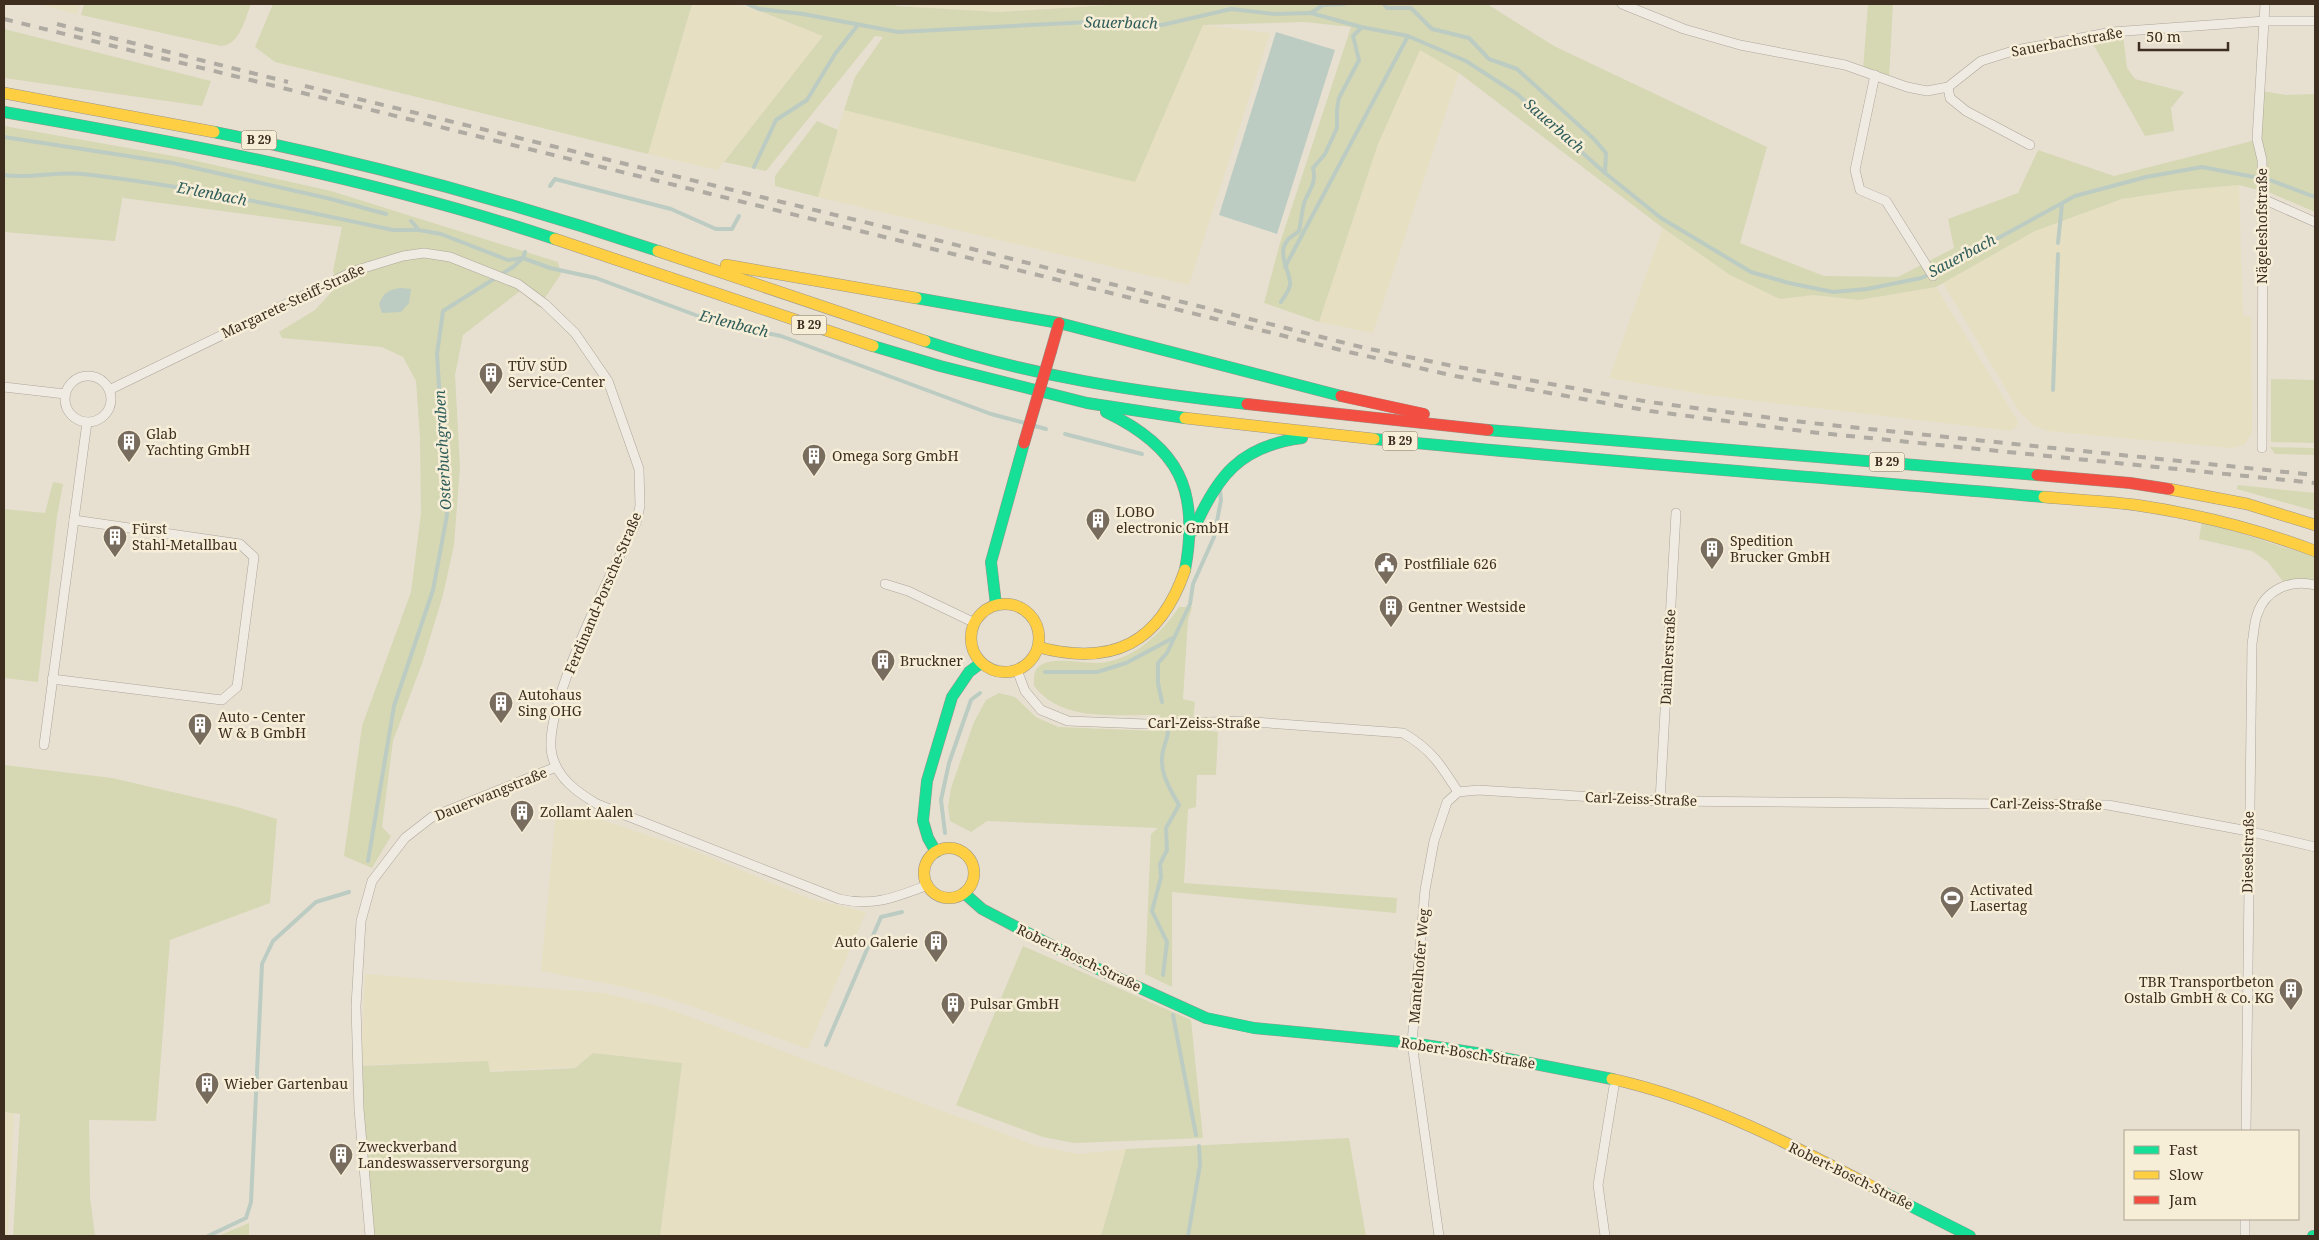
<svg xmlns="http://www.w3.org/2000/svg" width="2319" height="1240" font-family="'Noto Serif',serif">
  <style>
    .farmland { fill: #e6dfc2 }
    .green { fill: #d6d7b3 }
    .water { fill: #bcccc2 }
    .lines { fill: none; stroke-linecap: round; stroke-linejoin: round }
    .stream { stroke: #bcccc2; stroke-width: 4 }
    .street-casing { stroke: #ada599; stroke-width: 10 }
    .fast-casing { stroke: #9c958a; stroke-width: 12 }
    .slow-casing { stroke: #9c958a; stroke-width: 12 }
    .jam-casing { stroke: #9c958a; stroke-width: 12 }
    .street { stroke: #efebe3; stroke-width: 9 }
    .fast { stroke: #16e098; stroke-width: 11 }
    .slow { stroke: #ffcf43; stroke-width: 11 }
    .jam { stroke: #f24e42; stroke-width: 11 }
    .rail { stroke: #afaaa2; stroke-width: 4; stroke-dasharray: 9 9; stroke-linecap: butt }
    .jam-bridge-casing { stroke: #928b80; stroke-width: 12; stroke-linecap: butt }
    .jam-bridge { stroke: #f24e42; stroke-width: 11 }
    .labels { text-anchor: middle; stroke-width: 5; stroke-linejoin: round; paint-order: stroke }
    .shield { fill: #f7eed8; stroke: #756857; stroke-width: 1 }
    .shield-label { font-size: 12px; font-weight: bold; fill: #3d2e20 }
    .street-label { font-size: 14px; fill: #3d2e20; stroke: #f7eed8 }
    .poi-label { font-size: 14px; fill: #3d2e20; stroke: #f7eed8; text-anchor: start }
    .water-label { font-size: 15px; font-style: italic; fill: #2f5d5a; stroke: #f7eed8 }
  </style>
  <rect width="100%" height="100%" fill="#e7e0d1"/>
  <g class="farmland">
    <path d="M38 4H80L77 14Z"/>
    <path d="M692 4H738L824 36 717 170 648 154Z"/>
    <path d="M910 4H1127L998 12 908 7Z"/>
    <path d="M1203 25 1270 33 1189 285 818 197 844 110 1135 181Z"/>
    <path d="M1420 50 1459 73 1373 333 1319 322 1378 144Z"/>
    <path d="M2239 185 2243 316 2251 317 2252 433 2244 445 2230 448 2048 431 2034 426 2019 411 1943 283 2035 231 2122 199 2182 190Z"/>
    <path d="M1663 228 1730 275 1780 299 1813 295 1859 300 1936 287 2016 418 2018 423 2016 427 2011 431 1707 395 1609 378Z"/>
    <path d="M556 810H572L692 850 808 898 866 912 808 1049 689 1005 629 988 541 971Z"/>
    <path d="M365 974 604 993 669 1009 1037 1146 1079 1154 1126 1149 1101 1236H660L682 1063 593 1053 575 1067 490 1071 488 1061 361 1065Z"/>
    <path d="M4 1113H14L8 1236H4Z"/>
  </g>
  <g class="green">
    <path d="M84 4H251C245 19 240 45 221 46L81 15Z"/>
    <path d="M273 4H692L648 154 275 62 255 47Z"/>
    <path d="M750 4H897L896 6 998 12 1127 4H1487L1554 46 1767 147 1740 243 1824 276 1898 277 1954 248 1948 219 2018 193 2038 150 2114 176 2252 141 2262 162V191L2239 185 2182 190 2122 199 2035 231 1936 287 1859 300 1813 295 1780 299 1730 275 1663 228 1459 73 1420 50 1378 144 1319 322 1264 303 1280 243 1351 27 1305 22 1203 25 1135 182 844 110 855 77 883 37 875 36 766 171 724 162 823 36 749 7Z"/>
    <path d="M1868 4H1893L1889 77 1863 69Z"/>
    <path d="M4 29 211 81 202 106 4 78Z"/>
    <path d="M2123 35 2127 68 2135 79 2184 92 2171 108 2174 131 2145 136 2092 42Z"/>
    <path d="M2262 91 2286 95 2315 94V212L2266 191V157L2260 139Z"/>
    <path d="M817 121 838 130 818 197 775 186V176Z"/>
    <path d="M4 126 179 157 331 191 558 262 561 274 539 307 520 291 463 335 455 375 460 467 454 545 443 595 423 661 393 741 382 827 391 836 372 868 344 856 362 726 411 592 421 513 420 439 416 381 403 357 382 347 282 338 279 332 315 310 338 285 333 271 342 227 123 198V194L115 241 4 232Z"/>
    <path d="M2271 379 2315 380V443L2271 442Z"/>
    <path d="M2270 447 2315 448V455L2275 454Z"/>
    <path d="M53 482 63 484 57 516 38 682 4 678V509L45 513Z"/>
    <path d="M2238 485 2315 493V511L2237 489Z"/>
    <path d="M2202 521 2315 557V585L2285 584 2268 562 2252 551 2199 539Z"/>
    <path d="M1179 607H1192L1188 620 1183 699 1195 702 1192 728 1218 732 1216 775H1197L1196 807 1188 809 1184 883 1397 898 1396 913 1172 892V987L1145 974 1151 834 1158 828 987 821 971 832 950 821 948 807 951 788 974 722 986 700 999 693 1015 697 1036 717 1058 727 1158 731 1160 715C1118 714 1062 723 1034 686 1034 680 1033 672 1038 667 1051 656 1078 663 1095 663 1130 663 1161 634 1179 607Z"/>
    <path d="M4 765 112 778 237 807 277 819 270 903 170 940 156 1121 89 1120 90 1197 95 1236H13L20 1114 4 1112Z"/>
    <path d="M1023 946 1191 1020 1203 1138 1074 1143 1043 1137 956 1105Z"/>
    <path d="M593 1053 682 1063 660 1236H370L357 1066 488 1061 490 1072 575 1068Z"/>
    <path d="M1349 1138 1366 1236H1101L1126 1149Z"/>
    <path d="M249 1223V1236H218Z"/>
  </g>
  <g class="water">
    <path d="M1276 32 1335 50 1277 234 1219 215Z"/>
    <path d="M401 288 411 289 409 303 401 312 382 313 379 304C383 293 390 289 401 288Z"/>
  </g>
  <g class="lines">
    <g class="stream">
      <path d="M748 4 759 9 803 14 898 32 1108 21 1162 25 1231 9 1274 14 1311 13 1361 27 1408 36 1466 61 1517 94 1605 173 1661 218 1751 272 1789 283 1833 292 1867 289 1921 278 1938 271 2075 196 2146 177 2202 167 2270 180 2315 197"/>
      <path d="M1384 4 1387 8H1411L1432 29 1469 38 1489 59 1517 69 1594 139 1606 153 1605 173"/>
      <path d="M1311 13 1323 5 1344 4"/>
      <path d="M4 137 173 163 331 199 386 214"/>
      <path d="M754 167 776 120 807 100 835 54 857 26"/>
      <path d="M4 175C30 179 56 171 83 174 188 186 290 208 393 230H419L441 234 508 260 523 258 550 268 596 278 717 323 781 336 991 414 1025 423"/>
      <path d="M550 186 555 179 671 209 716 229H732L739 216"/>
      <path d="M411 221 419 230"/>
      <path d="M2058 243 2062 204"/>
      <path d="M1285 267 1408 36"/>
      <path d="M1281 302C1284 297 1289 291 1290 285 1292 275 1276 254 1287 241 1289 237 1295 235 1299 231 1301 222 1302 212 1304 203 1309 190 1317 183 1313 168L1325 154 1337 128V109L1339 98 1359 60 1353 36 1361 28"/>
      <path d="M2053 390 2058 254"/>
      <path d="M1035 426 1046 429"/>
      <path d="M1065 434 1142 454"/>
      <path d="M1045 672H1097L1126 663 1173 638"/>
      <path d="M1162 702 1158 683V663L1167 653 1190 604 1193 584 1214 537 1221 500 1220 490"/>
      <path d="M945 833 941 800 949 763 971 700 980 693"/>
      <path d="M368 861 394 706 433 590 447 515 437 354 443 311 513 267 523 258 525 252"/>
      <path d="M1163 975 1167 942 1152 911 1161 877 1160 864 1167 850 1166 828 1179 805C1170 789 1158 771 1163 751 1165 741 1170 735 1167 724"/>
      <path d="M1173 1015 1196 1135"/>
      <path d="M826 1045 881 917 902 912"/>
      <path d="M208 1236 246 1218 251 1202 262 964 273 941 316 902 349 892"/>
      <path d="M1188 1236 1200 1165 1199 1146"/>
    </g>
    <defs>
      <g id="street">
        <path d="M1622 4 1684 29 1740 45 1845 65 1907 87 1927 91 1948 87 1981 61 2016 50 2112 32 2265 21H2315"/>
        <path d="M1875 75 1855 170 1860 190 1886 201 1933 276"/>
        <path d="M1948 87 1950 98 1966 111 2030 145"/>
        <path d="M2263 199 2315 222"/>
        <circle cx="88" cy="399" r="23"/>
        <path d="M4 387 65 394"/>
        <path d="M109 390 354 271 403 256 424 253 450 257 518 284 545 304 575 333 608 381 639 469 640 506 636 523C613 569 541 709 552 755 558 779 577 792 597 804L839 899C874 907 896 897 928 885"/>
        <path d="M2262 448 2263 199 2262 160 2257 139 2265 4"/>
        <path d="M885 584 908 591 975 623"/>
        <path d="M1017 670 1025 691 1041 710 1068 721 1146 724 1241 721 1403 733C1431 749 1441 765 1458 792"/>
        <path d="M52 679 222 700 237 687 254 557 240 544 74 520"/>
        <path d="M44 745 87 422"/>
        <path d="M1458 792 1478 790 1660 801 2108 805 2248 831 2315 847"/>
        <path d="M1660 801 1676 513"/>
        <path d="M2246 1131 2252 643C2254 634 2254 623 2257 615 2265 589 2291 579 2315 585"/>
        <path d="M370 1236 359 1109 356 1006 361 921 372 881 405 838 432 817 556 767"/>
        <path d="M1439 1236 1412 1043 1425 890 1434 841 1447 802 1458 792"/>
        <path d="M1605 1236 1598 1185 1615 1080"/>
        <path d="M2245 1236V1219"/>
      </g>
      <g id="fast">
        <path d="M4 112C190 144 376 179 555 239"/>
        <path d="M214 132C364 162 512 202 658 251"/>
        <path d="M916 298 1059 323 1341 396"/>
        <path d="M925 341C1030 376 1137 392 1247 404"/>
        <path d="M873 346 940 366 1087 403 1185 418"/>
        <path d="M1106 412C1179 447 1200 490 1185 570"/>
        <path d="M1488 430 2037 475"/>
        <path d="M1374 439C1597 461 1821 477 2044 497"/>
        <path d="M1193 531C1217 476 1240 446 1302 438"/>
        <path d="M996 605 991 562 1024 443"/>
        <path d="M936 852 928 838 923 821 927 781 952 697 969 672 981 663"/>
        <path d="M964 893 982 909 1085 963 1206 1018 1254 1028 1412 1043 1483 1054 1612 1079"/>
        <path d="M1873 1187 1970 1236"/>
        <path d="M2313 1236H2315"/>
      </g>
      <g id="slow">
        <path d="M4 93 214 132"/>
        <path d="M555 239 873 346"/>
        <path d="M658 251 925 341"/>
        <path d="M726 265 916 298"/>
        <path d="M1185 418 1374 439"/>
        <path d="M2169 489 2247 504 2315 525"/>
        <path d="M2044 497C2075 500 2106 501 2136 505 2197 514 2257 529 2315 551"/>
        <circle cx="1005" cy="638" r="34"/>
        <path d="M1038 647C1113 667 1160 643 1185 570"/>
        <circle cx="949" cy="873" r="25"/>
        <path d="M1612 1079C1704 1099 1790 1144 1873 1187"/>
      </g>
      <g id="jam">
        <path d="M1051 351 1059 323"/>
        <path d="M1341 396 1424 414"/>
        <path d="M1247 404 1488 430"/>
        <path d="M2037 475 2130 483 2169 489"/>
      </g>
    </defs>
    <use href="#street" class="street-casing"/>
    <use href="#fast" class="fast-casing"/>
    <use href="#slow" class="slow-casing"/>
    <use href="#jam" class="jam-casing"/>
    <use href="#street" class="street"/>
    <use href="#fast" class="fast"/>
    <use href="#slow" class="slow"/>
    <use href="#jam" class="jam"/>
    <g class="rail">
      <path d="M4 19 1353 353 1455 376 1650 411 1810 432 2315 483"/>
      <path d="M57 24 288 82"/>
      <path d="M305 86 893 229 1365 348 1458 367 1649 402 1811 423 2315 475"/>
    </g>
    <defs>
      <path id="jam-bridge" d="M1024 443 1051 351"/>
    </defs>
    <use href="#jam-bridge" class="jam-bridge-casing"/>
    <use href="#jam-bridge" class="jam-bridge"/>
  </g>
  <defs>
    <symbol id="building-pin" viewBox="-11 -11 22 30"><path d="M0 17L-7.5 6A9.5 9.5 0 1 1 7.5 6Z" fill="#786c5e" stroke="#f7eed8"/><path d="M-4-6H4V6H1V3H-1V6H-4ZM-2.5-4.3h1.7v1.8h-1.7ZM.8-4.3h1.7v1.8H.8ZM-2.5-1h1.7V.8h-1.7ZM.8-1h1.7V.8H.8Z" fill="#fff"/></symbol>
    <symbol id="civic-pin" viewBox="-11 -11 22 30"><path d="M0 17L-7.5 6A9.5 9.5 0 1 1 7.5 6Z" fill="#786c5e" stroke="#f7eed8"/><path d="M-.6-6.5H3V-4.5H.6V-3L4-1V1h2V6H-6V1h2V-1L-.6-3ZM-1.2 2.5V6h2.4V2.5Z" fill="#fff"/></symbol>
    <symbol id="stadium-pin" viewBox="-11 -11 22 30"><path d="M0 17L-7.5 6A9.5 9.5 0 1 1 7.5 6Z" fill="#786c5e" stroke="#f7eed8"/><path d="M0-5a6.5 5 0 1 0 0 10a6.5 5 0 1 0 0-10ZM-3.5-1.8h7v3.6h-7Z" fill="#fff"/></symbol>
  </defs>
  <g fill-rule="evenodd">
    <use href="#building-pin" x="477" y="360" width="28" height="38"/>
    <use href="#building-pin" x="115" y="428" width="28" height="38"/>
    <use href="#building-pin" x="800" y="442" width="28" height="38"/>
    <use href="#building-pin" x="1084" y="506" width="28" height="38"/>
    <use href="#building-pin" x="101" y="523" width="28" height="38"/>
    <use href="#building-pin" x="1698" y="535" width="28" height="38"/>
    <use href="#civic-pin" x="1372" y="550" width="28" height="38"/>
    <use href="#building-pin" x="1377" y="593" width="28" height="38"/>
    <use href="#building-pin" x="869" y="647" width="28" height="38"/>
    <use href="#building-pin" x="487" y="689" width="28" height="38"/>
    <use href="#building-pin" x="186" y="711" width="28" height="38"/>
    <use href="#building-pin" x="508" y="798" width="28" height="38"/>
    <use href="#stadium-pin" x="1938" y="884" width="28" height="38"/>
    <use href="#building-pin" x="922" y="928" width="28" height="38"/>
    <use href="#building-pin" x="2277" y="976" width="28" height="38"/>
    <use href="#building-pin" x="939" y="990" width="28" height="38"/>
    <use href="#building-pin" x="193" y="1070" width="28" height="38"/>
    <use href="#building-pin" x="327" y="1141" width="28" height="38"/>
  </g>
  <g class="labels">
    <g class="shield">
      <rect x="241.5" y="130.5" width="35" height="19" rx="4"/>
      <rect x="791.5" y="315.5" width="35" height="19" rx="4"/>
      <rect x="1382.5" y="431.5" width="35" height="19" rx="4"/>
      <rect x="1869.5" y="452.5" width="35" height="19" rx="4"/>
    </g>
    <g class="shield-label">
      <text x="259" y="144">B 29</text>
      <text x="809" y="329">B 29</text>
      <text x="1400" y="445">B 29</text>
      <text x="1887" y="466">B 29</text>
    </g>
    <g class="street-label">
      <text transform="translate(2067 42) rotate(-10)" y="5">Sauerbachstraße</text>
      <text transform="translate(2262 226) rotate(-90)" y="5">Nägeleshofstraße</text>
      <text transform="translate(293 301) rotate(-25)" y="5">Margarete-Steiff-Straße</text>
      <text transform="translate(603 593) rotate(-67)" y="5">Ferdinand-Porsche-Straße</text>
      <text transform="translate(1668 657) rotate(-87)" y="5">Daimlerstraße</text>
      <text x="1204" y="728">Carl-Zeiss-Straße</text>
      <text transform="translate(491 794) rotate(-22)" y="5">Dauerwangstraße</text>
      <text transform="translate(1641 799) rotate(2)" y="5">Carl-Zeiss-Straße</text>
      <text transform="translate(2046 804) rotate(1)" y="5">Carl-Zeiss-Straße</text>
      <text transform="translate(2248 852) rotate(-89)" y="5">Dieselstraße</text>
      <text transform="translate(1079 958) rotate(26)" y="5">Robert-Bosch-Straße</text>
      <text transform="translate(1419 966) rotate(-85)" y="5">Mantelhofer Weg</text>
      <text transform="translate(1468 1053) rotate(9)" y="5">Robert-Bosch-Straße</text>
      <text transform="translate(1851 1176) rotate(26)" y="5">Robert-Bosch-Straße</text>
    </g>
    <g class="poi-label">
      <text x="508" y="371">TÜV SÜD<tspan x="508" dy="16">Service-Center</tspan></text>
      <text x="146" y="439">Glab<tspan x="146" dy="16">Yachting GmbH</tspan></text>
      <text x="832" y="461">Omega Sorg GmbH</text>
      <text x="1116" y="517">LOBO<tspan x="1116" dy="16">electronic GmbH</tspan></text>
      <text x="132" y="534">Fürst<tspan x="132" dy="16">Stahl-Metallbau</tspan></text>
      <text x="1730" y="546">Spedition<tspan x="1730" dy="16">Brucker GmbH</tspan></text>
      <text x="1404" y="569">Postfiliale 626</text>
      <text x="1408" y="612">Gentner Westside</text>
      <text x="900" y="666">Bruckner</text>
      <text x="518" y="700">Autohaus<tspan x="518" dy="16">Sing OHG</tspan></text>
      <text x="218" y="722">Auto - Center<tspan x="218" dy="16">W &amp; B GmbH</tspan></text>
      <text x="540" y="817">Zollamt Aalen</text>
      <text x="1970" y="895">Activated<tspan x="1970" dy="16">Lasertag</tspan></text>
      <text x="918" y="947" text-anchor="end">Auto Galerie</text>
      <text x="2274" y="987" text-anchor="end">TBR Transportbeton<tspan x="2274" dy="16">Ostalb GmbH &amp; Co. KG</tspan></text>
      <text x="970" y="1009">Pulsar GmbH</text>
      <text x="224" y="1089">Wieber Gartenbau</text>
      <text x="358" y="1152">Zweckverband<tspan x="358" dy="16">Landeswasserversorgung</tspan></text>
    </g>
    <g class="water-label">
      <text transform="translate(1121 23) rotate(1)" y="5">Sauerbach</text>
      <text transform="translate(1554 126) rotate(41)" y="5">Sauerbach</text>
      <text transform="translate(212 194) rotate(11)" y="5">Erlenbach</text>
      <text transform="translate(1962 256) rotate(-28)" y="5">Sauerbach</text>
      <text transform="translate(734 324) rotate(14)" y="5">Erlenbach</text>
      <text transform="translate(443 450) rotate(-93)" y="5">Osterbuchgraben</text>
    </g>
  </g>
  <rect width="2319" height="1240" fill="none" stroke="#3d2e20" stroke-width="10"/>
  <rect x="2124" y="1130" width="175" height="90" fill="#f7eed8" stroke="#ada18e"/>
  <rect x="2134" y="1146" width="25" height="8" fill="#16e098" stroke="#ada18e"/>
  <text x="2169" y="1155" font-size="15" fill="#3d2e20">Fast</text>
  <rect x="2134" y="1171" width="25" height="8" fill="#ffcf43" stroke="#ada18e"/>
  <text x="2169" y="1180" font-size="15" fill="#3d2e20">Slow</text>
  <rect x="2134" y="1196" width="25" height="8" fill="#f24e42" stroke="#ada18e"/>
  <text x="2169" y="1205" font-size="15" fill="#3d2e20">Jam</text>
  <path d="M2139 42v8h89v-8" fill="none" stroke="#3d2e20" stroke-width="2.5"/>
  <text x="2146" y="42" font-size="15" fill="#3d2e20" stroke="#f7eed8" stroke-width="4" paint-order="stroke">50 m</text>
</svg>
